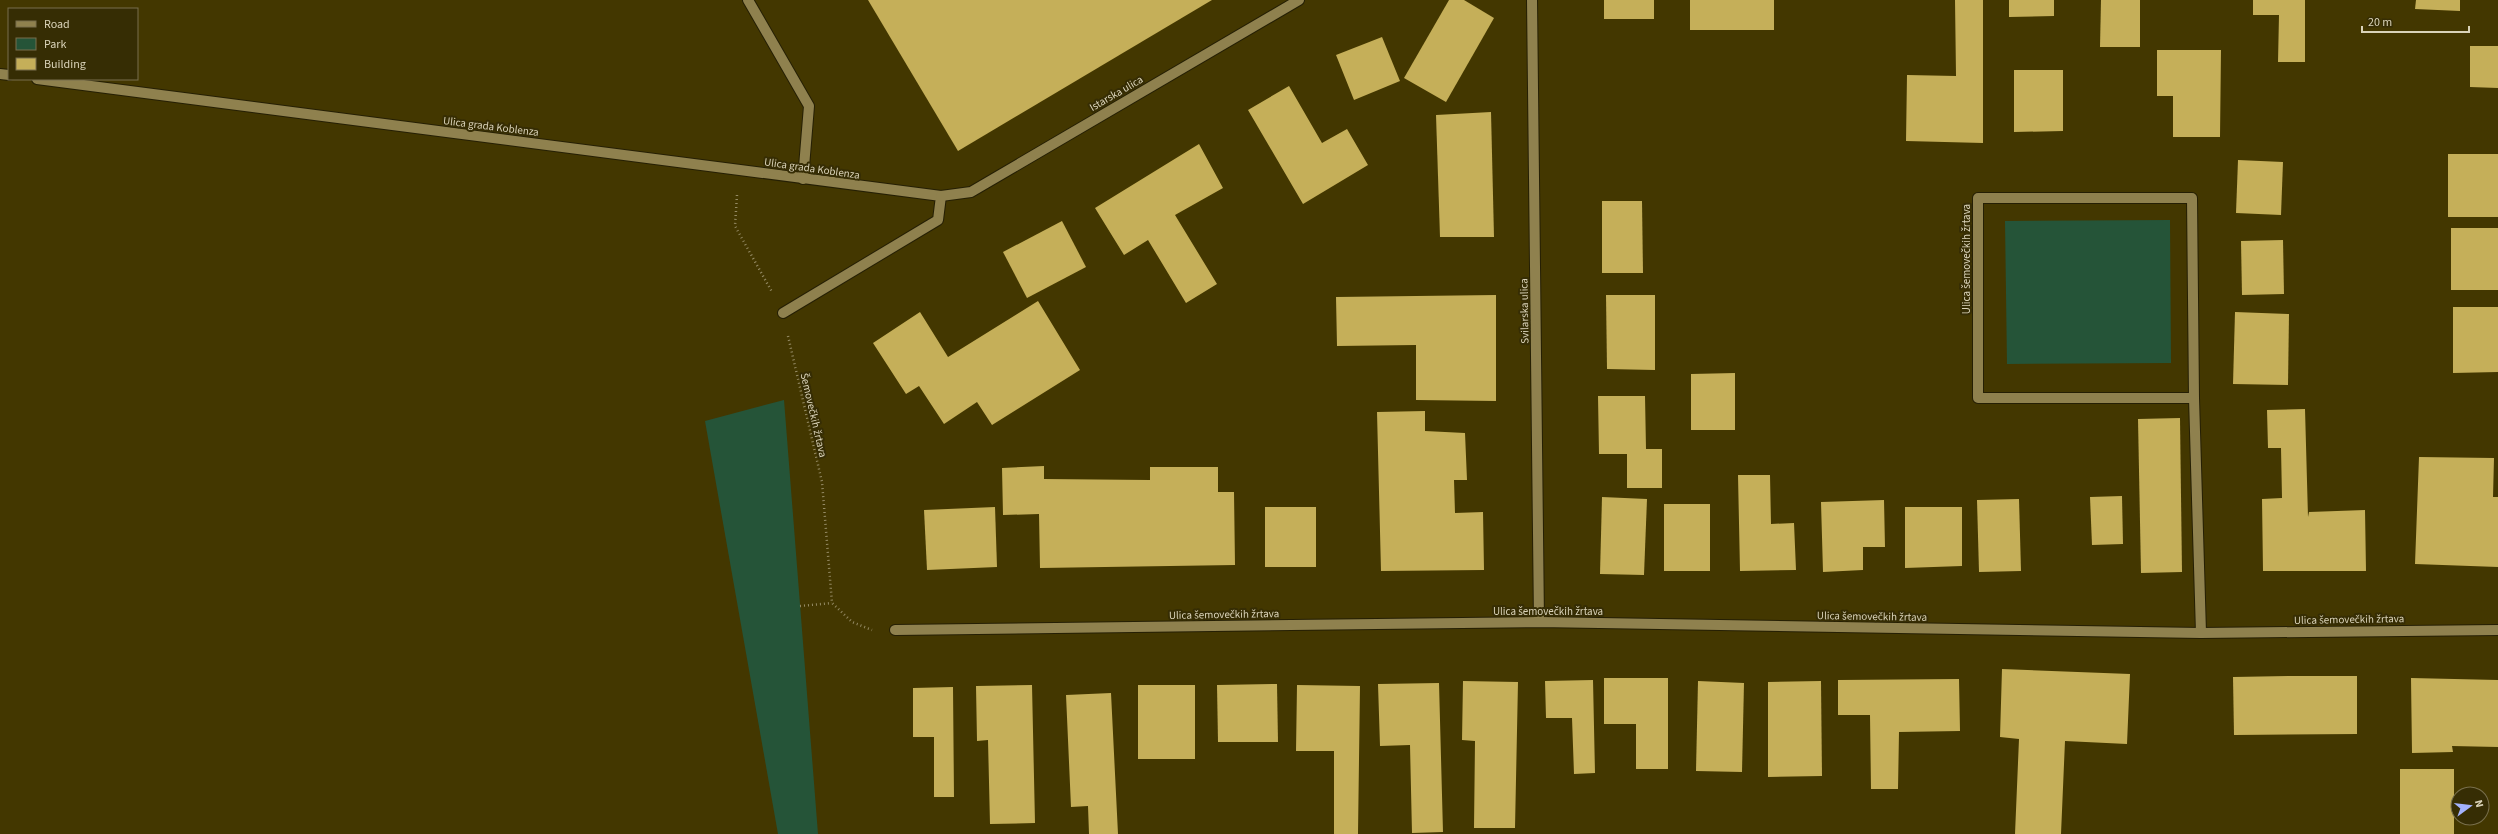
<svg xmlns="http://www.w3.org/2000/svg" width="2498" height="834" font-family="'Source Sans 3',sans-serif">
  <style>
    .green { fill: #255438 }
    .building { fill: #c5af59 }
    .lines { fill: none; stroke-linecap: round; stroke-linejoin: round }
    .service-casing { stroke: #251f04; stroke-width: 12 }
    .minor-casing { stroke: #251f04; stroke-width: 12 }
    .tertiary-casing { stroke: #251f04; stroke-width: 12 }
    .path { stroke: #948a63; stroke-width: 2.5; stroke-dasharray: 1 3; stroke-linecap: butt }
    .service { stroke: #8f814e; stroke-width: 10 }
    .minor { stroke: #8f814e; stroke-width: 10 }
    .tertiary { stroke: #8f814e; stroke-width: 10 }
    .labels { text-anchor: middle; stroke-width: 4; stroke-linejoin: round; paint-order: stroke }
    .street-label { font-size: 11px; fill: #dad3b9; stroke: #362d04 }
  </style>
  <rect width="100%" height="100%" fill="#433700"/>
  <g class="green">
    <path d="M2170 220 2171 363 2007 364 2005 221Z"/>
    <path d="M784 400 818 834H778L705 421Z"/>
  </g>
  <g class="building">
    <path d="M868 0H1212L958 151Z"/>
    <path d="M1449 0H1464L1494 18 1446 102 1404 78Z"/>
    <rect x="1604" y="0" width="50" height="19"/>
    <rect x="1690" y="0" width="84" height="30"/>
    <path d="M1955 0H1983V143L1906 141 1907 75 1956 76Z"/>
    <path d="M2009 0H2054V16L2009 17Z"/>
    <path d="M2101 0H2140V47H2100Z"/>
    <path d="M2253 0H2305V62H2278L2279 15H2253Z"/>
    <path d="M2416 0H2460V11L2415 9Z"/>
    <path d="M1382 37 1400 81 1354 100 1336 55Z"/>
    <path d="M2470 46H2498V88L2470 87Z"/>
    <path d="M2157 50H2221L2220 137H2173V96H2157Z"/>
    <path d="M2014 70H2063V131L2014 132Z"/>
    <path d="M1289 86 1322 143 1347 129 1368 165 1303 204 1248 110Z"/>
    <path d="M1491 112 1494 237H1440L1436 115Z"/>
    <path d="M1199 144 1223 188 1175 215 1217 284 1186 303 1148 240 1124 255 1095 208Z"/>
    <rect x="2448" y="154" width="50" height="63"/>
    <path d="M2238 160 2283 162 2281 215 2236 213Z"/>
    <path d="M1602 201H1642L1643 273H1602Z"/>
    <path d="M1062 221 1086 267 1027 298 1003 252Z"/>
    <rect x="2451" y="228" width="47" height="62"/>
    <path d="M2283 240 2284 294 2242 295 2241 241Z"/>
    <path d="M1496 295V401L1416 400V345L1337 346 1336 297Z"/>
    <path d="M1606 295H1655V370L1607 369Z"/>
    <path d="M1038 301 1080 370 992 425 977 402 944 424 919 386 906 394 873 343 920 312 948 357Z"/>
    <path d="M2453 307H2498V372L2453 373Z"/>
    <path d="M2235 312 2289 314 2288 385 2233 384Z"/>
    <path d="M1735 373V430H1691V374Z"/>
    <path d="M1598 396H1645L1646 449H1662V488H1627V454H1599Z"/>
    <path d="M2305 409 2308 517 2309 512 2365 510 2366 571H2263L2262 499 2282 498 2281 448H2268L2267 410Z"/>
    <path d="M1425 411V431L1465 433 1467 480H1454L1455 513 1483 512 1484 570 1381 571 1377 412Z"/>
    <path d="M2180 418 2182 572 2141 573 2138 419Z"/>
    <path d="M2419 457 2494 458 2493 497H2498V567L2415 564Z"/>
    <path d="M1044 466V479L1150 480V467H1218V492H1234L1235 565 1040 568 1039 514 1003 515 1002 468Z"/>
    <path d="M1738 475H1770L1771 524 1794 523 1796 570 1740 571Z"/>
    <path d="M2122 496 2123 544 2092 545 2090 497Z"/>
    <path d="M1602 497 1647 499 1644 575 1600 574Z"/>
    <path d="M2019 499 2021 571 1979 572 1977 500Z"/>
    <path d="M1884 500 1885 547H1863V570L1823 572 1821 502Z"/>
    <rect x="1664" y="504" width="46" height="67"/>
    <path d="M995 507 997 567 927 570 924 510Z"/>
    <rect x="1265" y="507" width="51" height="60"/>
    <path d="M1905 507H1962V566L1905 568Z"/>
    <path d="M2002 669 2130 674 2127 744 2065 741 2061 834H2015L2019 739 2000 737Z"/>
    <path d="M2293 676H2357V734L2234 735 2233 677Z"/>
    <path d="M1604 678H1668V769H1636V724H1604Z"/>
    <path d="M2411 678 2498 680V747L2452 746 2453 752 2412 753Z"/>
    <path d="M1959 679 1960 731 1899 732 1898 789H1871L1870 715H1838V680Z"/>
    <path d="M1593 680 1595 773 1574 774 1572 718H1546L1545 681Z"/>
    <path d="M1463 681 1518 682 1515 828H1474L1475 741 1462 740Z"/>
    <path d="M1698 681 1744 683 1742 772 1696 771Z"/>
    <path d="M1821 681 1822 776 1768 777V682Z"/>
    <path d="M1439 683 1443 832 1412 833 1410 745 1380 746 1378 684Z"/>
    <path d="M1277 684 1278 742H1218L1217 685Z"/>
    <path d="M1032 685 1035 823 990 824 988 740 977 741 976 686Z"/>
    <rect x="1138" y="685" width="57" height="74"/>
    <path d="M1297 685 1360 686 1358 834H1334V751H1296Z"/>
    <path d="M953 687 954 797H934V737H913V688Z"/>
    <path d="M1111 693 1118 834H1089L1088 806 1071 807 1066 695Z"/>
    <rect x="2400" y="769" width="54" height="65"/>
  </g>
  <g class="lines">
    <defs>
      <path id="service" d="M748 0 809 106 803 179"/>
      <g id="minor">
        <path d="M1532 0 1539 622"/>
        <path d="M0 74 9 75"/>
        <path d="M37 79 941 196 938 220 783 313"/>
        <path d="M2194 398 2192 198H1978V398H2194L2201 633"/>
        <path d="M895 630 1539 622 2201 633 2498 630"/>
      </g>
      <path id="tertiary" d="M941 196 971 192 1299 0"/>
    </defs>
    <use href="#service" class="service-casing"/>
    <use href="#minor" class="minor-casing"/>
    <use href="#tertiary" class="tertiary-casing"/>
    <g class="path">
      <path d="M737 195 735 226 772 292"/>
      <path d="M788 336 822 482 832 603 852 622 872 630"/>
      <path d="M800 606 832 603"/>
    </g>
    <use href="#service" class="service"/>
    <use href="#minor" class="minor"/>
    <use href="#tertiary" class="tertiary"/>
  </g>
  <g class="labels">
    <g class="street-label">
      <text transform="translate(1116 93) rotate(-30)" y="4">Istarska ulica</text>
      <text transform="translate(491 126) rotate(7)" y="4">Ulica grada Koblenza</text>
      <text transform="translate(812 168) rotate(8)" y="4">Ulica grada Koblenza</text>
      <text transform="translate(1966 259) rotate(-90)" y="4">Ulica šemovečkih žrtava</text>
      <text transform="translate(1524 311) rotate(-91)" y="4">Svilarska ulica</text>
      <text transform="translate(814 415) rotate(77)" y="4">Šemovečkih žrtava</text>
      <text x="1548" y="615">Ulica šemovečkih žrtava</text>
      <text transform="translate(1224 614) rotate(-1)" y="4">Ulica šemovečkih žrtava</text>
      <text transform="translate(1872 616) rotate(1)" y="4">Ulica šemovečkih žrtava</text>
      <text transform="translate(2349 619) rotate(-1)" y="4">Ulica šemovečkih žrtava</text>
    </g>
  </g>
  <rect x="8" y="8" width="130" height="72" fill="#362d04" stroke="#786f4c"/>
  <rect x="16" y="21" width="20" height="6" fill="#8f814e" stroke="#786f4c"/>
  <text x="44" y="28" font-size="12" fill="#dad3b9">Road</text>
  <rect x="16" y="38" width="20" height="12" fill="#255438" stroke="#786f4c"/>
  <text x="44" y="48" font-size="12" fill="#dad3b9">Park</text>
  <rect x="16" y="58" width="20" height="12" fill="#c5af59" stroke="#786f4c"/>
  <text x="44" y="68" font-size="12" fill="#dad3b9">Building</text>
  <g transform="translate(2470 806) rotate(75)"><circle r="19" fill="#362d04" stroke="#786f4c"/>
  <path d="M0-3L7 15L0 10L-7 15Z" fill="#a3b2fd"/>
  <text y="-6" font-size="11" font-weight="bold" text-anchor="middle" fill="#dad3b9">N</text>
  </g>
  <path d="M2362 26v6h107v-6" fill="none" stroke="#dad3b9" stroke-width="2"/>
  <text x="2368" y="26" font-size="12" fill="#dad3b9" stroke="#362d04" stroke-width="3" paint-order="stroke">20 m</text>
</svg>
